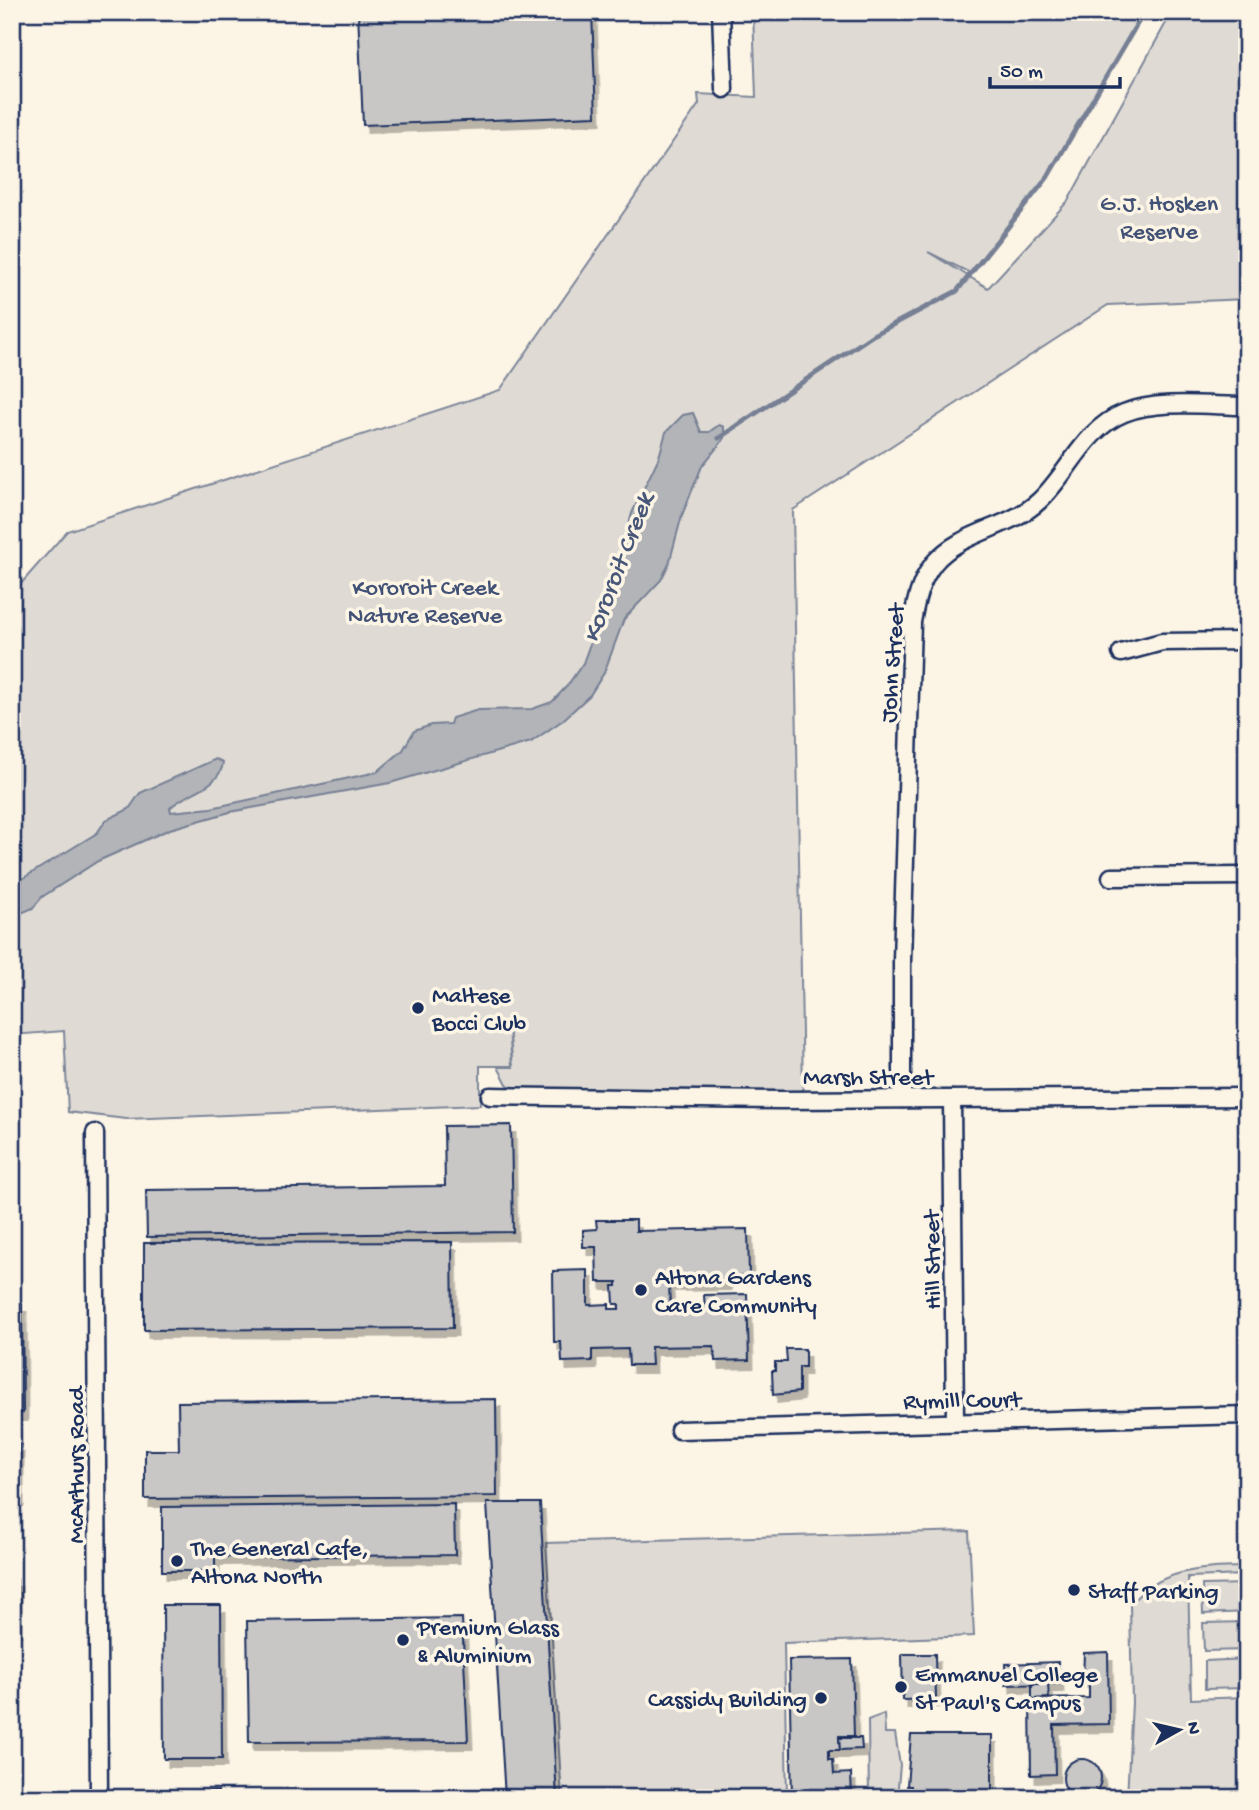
<svg xmlns="http://www.w3.org/2000/svg" width="1259" height="1810" font-family="'Gochi Hand',sans-serif">
  <style>
    .green { fill: #dfdbd4; stroke: #7d8599; stroke-width: 2 }
    .water { fill: #b2b4b8; stroke: #767f94; stroke-width: 2 }
    .lines { fill: none; stroke-linecap: round; stroke-linejoin: round }
    .stream { stroke: #767f94; stroke-width: 5 }
    .building { fill: #c8c7c6; stroke: #1b2f5e; stroke-width: 2; filter: url(#shadow) }
    .minor-casing { stroke: #1b2f5e; stroke-width: 21 }
    .minor { stroke: #fcf5e5; stroke-width: 16 }
    .poi-dot { fill: #1b2f5e; stroke: #fcf5e5; stroke-width: 2.5 }
    .labels { text-anchor: middle; stroke-width: 7; stroke-linejoin: round; paint-order: stroke }
    .park-label { font-size: 24px; fill: #425176; stroke: #fcf5e5 }
    .street-label { font-size: 24px; fill: #1b2f5e; stroke: #fcf5e5 }
    .poi-label { font-size: 24px; fill: #1b2f5e; stroke: #fcf5e5; text-anchor: start }
    .water-label { font-size: 26px; font-style: italic; fill: #485779; stroke: #fcf5e5 }
  </style>
  <defs>
    <filter id="shadow"><feDropShadow dx="4.5" dy="8" stdDeviation="0" flood-color="#0004"/></filter>
  </defs>
  <rect width="100%" height="100%" fill="#fcf5e5"/>
  <filter id="ink" filterUnits="userSpaceOnUse"><feTurbulence type="fractalNoise" baseFrequency=".0143" numOctaves="2"/><feDisplacementMap in="SourceGraphic" scale="14" xChannelSelector="R" yChannelSelector="G"/><feConvolveMatrix kernelMatrix="1 2 1 2 8 2 1 2 1" color-interpolation-filters="sRGB"/></filter>
  <g filter="url(#ink)">
    <g class="green">
      <path d="M753 12H1144L1047 178 972 274 928 252 988 288 1068 201 1172 12H1247V299L1108 305 793 510 803 1092 519 1093 507 1084 498 1067H513L508 1017 512 1066H480V1105L126 1119 68 1112 64 1031 12 1035V594L67 531 500 390 699 104 698 94 756 97Z"/>
      <path d="M969 1531 974 1636 784 1643 787 1798H562L546 1543Z"/>
      <path d="M1247 1567V1575L1188 1577 1191 1699 1247 1697V1798H1127L1132 1703 1130 1604C1161 1568 1203 1568 1247 1567Z"/>
      <path d="M1247 1584V1612L1203 1614 1202 1585Z"/>
      <path d="M1247 1622V1650L1204 1651 1203 1623Z"/>
      <path d="M1247 1659V1688L1205 1689V1661Z"/>
      <path d="M884 1714 885 1733H895L900 1765 897 1798H869L868 1720Z"/>
    </g>
    <path class="water" d="M693 413 701 432H709L719 425 724 427V439L702 466 682 515 669 564 661 580 624 619 604 673 590 695 563 720 531 742 390 783 230 812 170 829 98 861 42 897 33 908 12 917V885L97 833 106 820 129 809 140 793 216 759 223 762C221 788 185 792 170 808L171 812 211 808 377 772 403 750 414 731 431 725 450 724 452 718 478 710 532 709 552 702 567 686 583 663 602 611 618 591 621 555 632 513 659 457 666 432 683 415Z"/>
    <g class="lines">
      <path class="stream" d="M719 438 873 335 957 291 1047 178 1144 12"/>
    </g>
    <g class="building">
      <path d="M358 12H592L596 116 363 125Z"/>
      <path d="M511 1125 513 1232 147 1237 146 1190 445 1186 444 1126Z"/>
      <path d="M596 1220H636V1231L748 1229 749 1276H726L727 1282 663 1283 669 1285 670 1305H662V1311L705 1310 704 1295 747 1294 749 1360 715 1361 714 1346 651 1347 652 1365H629L628 1349 592 1350V1361L562 1362 561 1342H554L553 1271 588 1270V1305L609 1304V1309H619V1304H614L613 1286H617V1282H597L596 1247H583V1230L597 1229Z"/>
      <path d="M452 1242 453 1328 144 1330V1243Z"/>
      <path d="M12 1304H22L23 1413H12Z"/>
      <path d="M786 1349H805V1367H799V1392L773 1395 772 1371H775V1362H787Z"/>
      <path d="M496 1399 497 1496 145 1499V1450H179L178 1402Z"/>
      <rect x="12" y="1444" width="7" height="54"/>
      <path d="M487 1503H540L557 1798H505Z"/>
      <path d="M454 1504 455 1555 215 1557V1571H162V1507Z"/>
      <rect x="12" y="1579" width="5" height="49"/>
      <path d="M163 1605H221L222 1759H164Z"/>
      <path d="M462 1618 468 1741 249 1742 247 1621Z"/>
      <path d="M1108 1652 1109 1724 1054 1725 1055 1774 1031 1775 1030 1699 1089 1698V1680H1083L1084 1653Z"/>
      <path d="M902 1654H935L936 1699 903 1700Z"/>
      <path d="M852 1659 854 1736H839L840 1750H829V1759H833L834 1774 851 1773 852 1798H792L789 1660Z"/>
      <path d="M1058 1662 1059 1684 1006 1685 1005 1664Z"/>
      <path d="M1032 1684H1048L1049 1698 1032 1699Z"/>
      <path d="M911 1735H992V1798H911V1786H907Z"/>
      <path d="M839 1738H861L862 1749 840 1750Z"/>
      <circle cx="1082" cy="1778" r="19"/>
      <rect x="164" y="1791" width="54" height="7"/>
    </g>
    <g class="lines">
      <defs>
        <g id="minor">
          <path d="M721 12 724 89"/>
          <path d="M1121 653 1162 642 1247 641"/>
          <path d="M1111 877 1247 876"/>
          <path d="M490 1096 781 1100 1247 1097"/>
          <path d="M902 1099V961L912 622C916 600 920 581 934 563 961 531 1009 529 1039 501 1069 473 1084 429 1124 413 1160 399 1209 406 1247 406"/>
          <path d="M952 1099 955 1422"/>
          <path d="M95 1133 99 1798"/>
          <path d="M679 1430 1247 1415"/>
        </g>
      </defs>
      <use href="#minor" class="minor-casing"/>
      <use href="#minor" class="minor"/>
    </g>
  </g>
  <g class="poi-dot">
    <circle cx="418" cy="1008" r="7"/>
    <circle cx="641" cy="1290" r="7"/>
    <circle cx="177" cy="1561" r="7"/>
    <circle cx="1074" cy="1590" r="7"/>
    <circle cx="403" cy="1640" r="7"/>
    <circle cx="901" cy="1687" r="7"/>
    <circle cx="821" cy="1698" r="7"/>
  </g>
  <g class="labels">
    <g class="park-label">
      <text x="1159" y="210">G.J. Hosken<tspan x="1159" dy="28">Reserve</tspan></text>
      <text x="425" y="594">Kororoit Creek<tspan x="425" dy="28">Nature Reserve</tspan></text>
    </g>
    <g class="street-label">
      <text transform="translate(891 663) rotate(-86)" y="8">John Street</text>
      <text x="868" y="1084">Marsh Street</text>
      <text transform="translate(931 1260) rotate(-91)" y="8">Hill Street</text>
      <text transform="translate(962 1399) rotate(-1)" y="8">Rymill Court</text>
      <text transform="translate(75 1465) rotate(-90)" y="8">McArthurs Road</text>
    </g>
    <g class="poi-label">
      <text x="432" y="1002">Maltese<tspan x="432" dy="28">Bocci Club</tspan></text>
      <text x="655" y="1284">Altona Gardens<tspan x="655" dy="28">Care Community</tspan></text>
      <text x="191" y="1555">The General Cafe,<tspan x="191" dy="28">Altona North</tspan></text>
      <text x="1088" y="1598">Staff Parking</text>
      <text x="417" y="1634">Premium Glass<tspan x="417" dy="28">&amp; Aluminium</tspan></text>
      <text x="915" y="1681">Emmanuel College<tspan x="915" dy="28">St Paul's Campus</tspan></text>
      <text x="807" y="1706" text-anchor="end">Cassidy Building</text>
    </g>
    <g class="water-label">
      <text transform="translate(616 567) rotate(-69)" y="9">Kororoit Creek</text>
    </g>
  </g>
  <rect width="1259" height="1810" fill="none" stroke="#fcf5e5" stroke-width="42"/>
  <rect x="21" y="21" width="1217" height="1768" fill="none" stroke="#1b2f5e" stroke-width="2.5" filter="url(#ink)"/>
  <g transform="translate(1179 1730) rotate(82)" stroke="#fcf5e5" stroke-width="5" paint-order="stroke">
  <path d="M0-5L12 26L0 18L-12 26Z" fill="#1b2f5e"/>
  <text y="-10" font-size="19" font-weight="bold" text-anchor="middle" fill="#1b2f5e">N</text>
  </g>
  <path d="M990 77v10h130v-10" fill="none" stroke="#1b2f5e" stroke-width="3.5"/>
  <text x="1000" y="77" font-size="21" fill="#1b2f5e" stroke="#fcf5e5" stroke-width="5" paint-order="stroke">50 m</text>
</svg>
